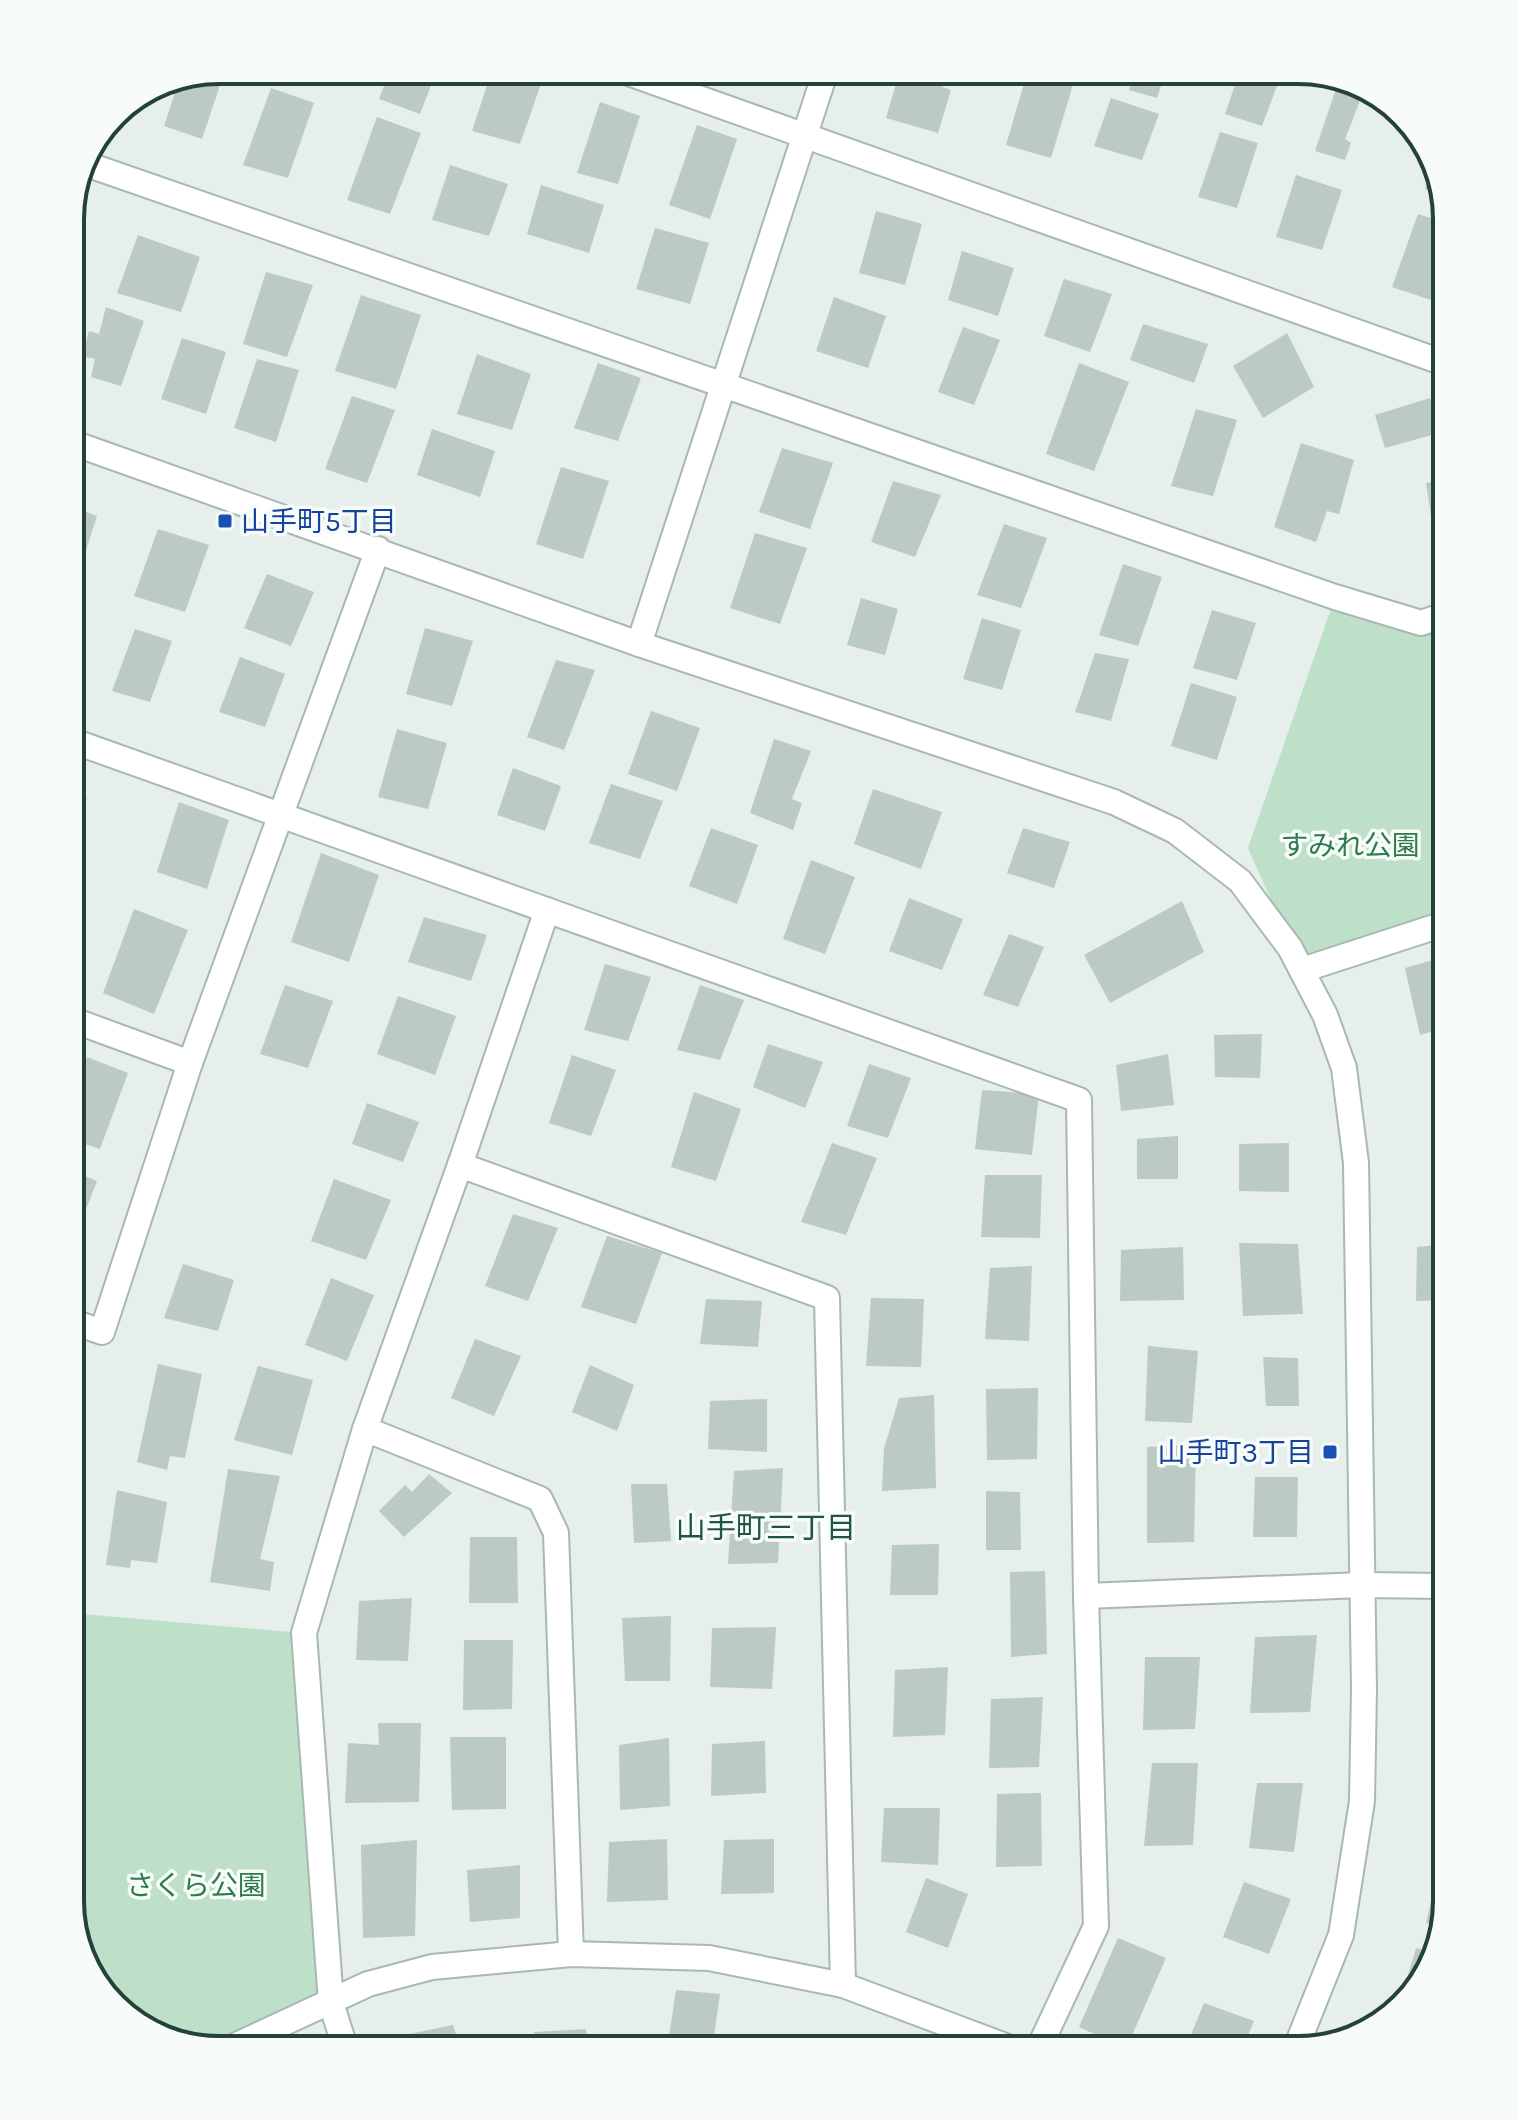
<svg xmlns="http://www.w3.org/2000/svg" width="1517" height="2120" font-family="Karla,'Noto Sans JP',sans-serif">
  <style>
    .green { fill: #bfe0c8 }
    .building { fill: #bbcac4 }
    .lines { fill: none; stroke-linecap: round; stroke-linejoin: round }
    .street-casing { stroke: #a8b8b2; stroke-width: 28 }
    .street { stroke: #fff; stroke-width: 24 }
    .transit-dot { fill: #1a4fb4; stroke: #f7fbf9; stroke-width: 3 }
    .labels { text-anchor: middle; stroke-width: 7; stroke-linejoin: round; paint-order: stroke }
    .transit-label { font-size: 28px; fill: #164399; stroke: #f7fbf9; text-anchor: start }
    .park-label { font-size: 28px; fill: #2d7a4b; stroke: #f7fbf9 }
    .neighbourhood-label { font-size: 30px; fill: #1f5548; stroke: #f7fbf9 }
    .rim { fill: none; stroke: #24423a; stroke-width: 4 }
  </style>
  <rect width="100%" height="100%" fill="#e6efeb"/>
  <g class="green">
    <path d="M1335 597 1421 623 1447 614V923L1302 970 1248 848Z"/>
    <path d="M70 1613 304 1633 331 2003 226 2050H210L144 2030 90 1976 70 1901Z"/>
  </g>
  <g class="building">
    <path d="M219 70H225L202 139 164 126 177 86Z"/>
    <path d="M308 70H330L327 81 289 71Z"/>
    <path d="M390 70H437L420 114 379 99Z"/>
    <path d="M492 70H517L543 78 520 144 472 131Z"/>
    <path d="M900 70H942L938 85 951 90 938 133 886 118Z"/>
    <path d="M1028 70H1043L1075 78 1051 158 1006 145Z"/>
    <path d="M1135 70H1166L1157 98 1129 90Z"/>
    <path d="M1240 70H1283L1262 126 1225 114Z"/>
    <path d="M1339 80 1365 88 1345 139 1351 143 1345 160 1315 151Z"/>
    <path d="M271 88 314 103 288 178 243 165Z"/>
    <path d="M1111 98 1159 114 1142 160 1094 146Z"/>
    <path d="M600 102 640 116 618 184 577 173Z"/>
    <path d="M377 117 421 133 390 214 347 200Z"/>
    <path d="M697 125 737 139 710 219 669 205Z"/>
    <path d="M1220 132 1258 143 1237 208 1198 197Z"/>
    <path d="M450 165 508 184 489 236 432 220Z"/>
    <path d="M1433 167 1440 194 1425 189Z"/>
    <path d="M1296 175 1342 190 1322 250 1276 237Z"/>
    <path d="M541 185 604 205 589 253 527 234Z"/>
    <path d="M876 211 922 224 905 285 859 273Z"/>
    <path d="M1418 214 1447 223V264L1434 301 1392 287Z"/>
    <path d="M655 228 709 243 690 304 636 289Z"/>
    <path d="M138 235 200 257 181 312 117 293Z"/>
    <path d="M962 251 1014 268 998 316 948 300Z"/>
    <path d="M266 272 313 285 287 357 243 344Z"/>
    <path d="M1064 279 1112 294 1090 352 1044 336Z"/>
    <path d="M361 295 421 315 396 389 335 371Z"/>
    <path d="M834 297 886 316 868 368 816 351Z"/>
    <path d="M106 307 144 321 121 386 91 377 95 359 82 356 89 331 99 334Z"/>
    <path d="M1143 324 1208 344 1194 383 1130 360Z"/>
    <path d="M963 327 1000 340 974 405 938 392Z"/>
    <path d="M1287 333 1314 387 1263 418 1233 366Z"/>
    <path d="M182 338 226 352 206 414 161 399Z"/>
    <path d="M477 354 531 374 512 430 457 414Z"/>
    <path d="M257 359 299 370 276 442 234 428Z"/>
    <path d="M598 363 641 378 618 441 574 428Z"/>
    <path d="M1079 363 1129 382 1094 471 1046 454Z"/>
    <path d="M352 396 395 410 367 483 325 469Z"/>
    <path d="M1430 398 1439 433 1385 448 1375 415Z"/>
    <path d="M1196 409 1237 420 1213 496 1171 486Z"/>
    <path d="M432 429 495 451 480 497 417 475Z"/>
    <path d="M1301 443 1354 460 1339 514 1327 511 1316 542 1274 527Z"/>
    <path d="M782 448 833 463 810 529 759 512Z"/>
    <path d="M561 467 609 481 583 559 536 544Z"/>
    <path d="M1447 479V541L1435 543 1426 483Z"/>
    <path d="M893 481 941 495 915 557 871 542Z"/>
    <path d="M70 506 97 516 78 575 70 573Z"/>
    <path d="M1004 524 1047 538 1021 608 977 595Z"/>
    <path d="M158 529 209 545 185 612 134 596Z"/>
    <path d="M755 533 807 548 780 624 730 608Z"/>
    <path d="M1123 564 1162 577 1138 646 1099 635Z"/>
    <path d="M267 574 314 592 291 646 244 628Z"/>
    <path d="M861 598 898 609 885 655 847 645Z"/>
    <path d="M1212 610 1256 623 1237 680 1193 668Z"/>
    <path d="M982 618 1021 630 1002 690 963 679Z"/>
    <path d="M425 628 473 641 452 706 406 694Z"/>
    <path d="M135 629 172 641 150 702 112 691Z"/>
    <path d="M1095 653 1129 659 1111 721 1075 712Z"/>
    <path d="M240 657 285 674 265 727 219 712Z"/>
    <path d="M556 660 595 670 564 750 527 737Z"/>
    <path d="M1191 683 1237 697 1217 760 1171 746Z"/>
    <path d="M651 711 700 728 677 791 628 774Z"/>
    <path d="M397 729 447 743 428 809 378 797Z"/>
    <path d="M774 739 811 751 792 799 802 803 793 830 750 813Z"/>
    <path d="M513 768 561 786 545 831 497 815Z"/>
    <path d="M611 784 663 801 640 859 589 843Z"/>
    <path d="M873 789 942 812 921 869 854 844Z"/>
    <path d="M70 790 87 798 70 834Z"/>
    <path d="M179 802 229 820 207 889 157 872Z"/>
    <path d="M711 828 758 845 737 904 689 886Z"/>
    <path d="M1023 828 1070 842 1054 888 1007 873Z"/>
    <path d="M321 853 379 875 349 962 291 942Z"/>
    <path d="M811 860 855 877 825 954 783 939Z"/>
    <path d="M909 898 963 919 942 970 889 951Z"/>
    <path d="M1182 901 1204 952 1110 1003 1084 955Z"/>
    <path d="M134 909 188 930 154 1014 103 993Z"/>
    <path d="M424 917 487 935 471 981 408 962Z"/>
    <path d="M1009 934 1044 947 1018 1007 983 995Z"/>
    <path d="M1447 956V1027L1420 1035 1405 968Z"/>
    <path d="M605 964 651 977 628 1041 584 1030Z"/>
    <path d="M285 985 333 1001 308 1068 260 1054Z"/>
    <path d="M700 985 744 1000 720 1060 677 1050Z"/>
    <path d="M398 996 456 1016 435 1075 377 1054Z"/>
    <path d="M1262 1034 1260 1078 1215 1077 1214 1035Z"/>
    <path d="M768 1044 823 1062 805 1108 753 1087Z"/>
    <path d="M1168 1054 1174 1105 1121 1111 1116 1065Z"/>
    <path d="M572 1055 616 1070 591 1136 549 1123Z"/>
    <path d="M87 1057 128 1073 100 1149 70 1139V1106Z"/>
    <path d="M869 1064 911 1078 888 1138 847 1126Z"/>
    <path d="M982 1090 1039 1094 1032 1155 975 1149Z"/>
    <path d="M694 1092 741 1109 716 1181 671 1167Z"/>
    <path d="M367 1103 419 1122 403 1162 352 1144Z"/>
    <path d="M1178 1136V1179H1137V1139Z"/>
    <path d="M832 1143 877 1158 846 1235 801 1222Z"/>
    <path d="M1289 1143V1192L1239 1191V1144Z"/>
    <path d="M70 1170 97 1181 70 1250Z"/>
    <path d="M985 1175H1042L1040 1238 981 1237Z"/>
    <path d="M334 1179 391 1200 366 1260 311 1241Z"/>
    <path d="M513 1214 558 1228 528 1301 485 1286Z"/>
    <path d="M607 1236 662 1253 636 1324 581 1307Z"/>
    <path d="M1239 1243 1298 1244 1303 1314 1243 1316Z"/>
    <path d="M1447 1244V1300L1416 1301 1417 1247Z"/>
    <path d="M1183 1247 1184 1300 1120 1301 1121 1250Z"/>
    <path d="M183 1264 234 1280 218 1331 164 1318Z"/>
    <path d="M1032 1266 1029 1341 985 1339 990 1268Z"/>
    <path d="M331 1278 374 1295 347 1361 305 1345Z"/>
    <path d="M871 1298 924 1299 921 1367 866 1366Z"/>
    <path d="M706 1299 762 1301 758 1347 700 1344Z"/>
    <path d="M475 1339 521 1356 494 1416 451 1398Z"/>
    <path d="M1148 1346 1198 1351 1192 1423 1145 1421Z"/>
    <path d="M1263 1357 1298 1358 1299 1406H1266Z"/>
    <path d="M158 1364 202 1374 185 1458 170 1456 167 1470 137 1462Z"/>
    <path d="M590 1365 634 1385 617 1431 572 1412Z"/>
    <path d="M258 1366 313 1380 292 1455 234 1440Z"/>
    <path d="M1038 1388 1037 1459 987 1460 986 1389Z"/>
    <path d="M934 1395 936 1488 882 1491 884 1449 899 1398Z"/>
    <path d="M767 1399V1452L708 1449 710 1401Z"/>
    <rect x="1437" y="1439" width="10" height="78"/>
    <path d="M1196 1444 1194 1542 1147 1543V1447Z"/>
    <path d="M783 1468 778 1563 728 1564 734 1471Z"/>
    <path d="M228 1469 280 1476 260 1559 274 1562 270 1591 210 1582Z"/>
    <path d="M429 1474 452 1493 404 1537 379 1511 405 1485 412 1492Z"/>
    <path d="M1255 1477H1298L1297 1537H1253Z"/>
    <path d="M631 1484H667L671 1541 634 1543Z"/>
    <path d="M117 1490 167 1502 157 1563 131 1560 130 1568 106 1565Z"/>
    <path d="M986 1491 1020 1492 1021 1550H986Z"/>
    <path d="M470 1537H517L518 1603H469Z"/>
    <path d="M939 1544 938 1595H890L892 1545Z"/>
    <path d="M1045 1571 1047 1654 1011 1657 1010 1572Z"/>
    <path d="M412 1598 408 1661 356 1660 359 1601Z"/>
    <path d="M671 1616 670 1681H625L622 1618Z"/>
    <path d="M776 1627 772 1689 710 1687 712 1628Z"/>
    <path d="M1317 1635 1310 1712 1250 1713 1255 1637Z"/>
    <path d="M464 1640H513L512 1709 463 1710Z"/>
    <path d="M1145 1657H1200L1195 1729 1143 1730Z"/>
    <path d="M948 1667 945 1735 893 1737 895 1670Z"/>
    <path d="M1043 1697 1039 1767 989 1768 991 1699Z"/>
    <path d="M378 1723H421L419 1802 345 1803 348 1743 379 1745Z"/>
    <path d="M450 1737H506V1809L452 1810Z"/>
    <path d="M669 1738 670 1806 620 1810 619 1745Z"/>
    <path d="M765 1741 766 1793 711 1796 712 1744Z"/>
    <path d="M1152 1763H1198L1193 1845 1144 1846Z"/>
    <path d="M1257 1783H1303L1294 1852 1249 1848Z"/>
    <path d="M1041 1793 1042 1866 996 1867 997 1794Z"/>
    <path d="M884 1808H940L938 1865 881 1862Z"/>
    <path d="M667 1839 668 1900 607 1902 609 1842Z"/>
    <path d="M774 1839V1893L721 1894 724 1840Z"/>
    <path d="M1446 1839 1447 1902 1440 1926 1426 1923Z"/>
    <path d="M417 1840 415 1936 363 1938 361 1845Z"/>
    <path d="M520 1865V1918L470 1922 467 1870Z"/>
    <path d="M926 1878 968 1894 948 1948 906 1932Z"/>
    <path d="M1244 1882 1291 1899 1269 1954 1223 1937Z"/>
    <path d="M1118 1938 1166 1958 1126 2049 1079 2027Z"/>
    <path d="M1416 1948 1433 1952 1427 1976 1400 2002Z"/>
    <path d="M676 1990 720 1994 712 2050H667Z"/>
    <path d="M1204 2003 1254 2021 1242 2050 1185 2049Z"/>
    <path d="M453 2025 461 2050H393L390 2038Z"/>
    <path d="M586 2029 588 2050H535L534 2032Z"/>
  </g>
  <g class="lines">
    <defs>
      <g id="street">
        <path d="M620 70 1447 364"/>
        <path d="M83 163 1335 597 1421 623 1447 614"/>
        <path d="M70 442 639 644 1114 802 1175 831 1240 881 1290 948 1325 1015 1344 1068 1356 1163 1364 1689 1362 1801 1341 1935 1295 2050"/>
        <path d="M639 644 826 70"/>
        <path d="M70 740 1079 1100 1086 1596 1096 1926 1038 2050"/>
        <path d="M1302 970 1447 923"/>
        <path d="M70 1019 190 1063"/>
        <path d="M460 1165 827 1298 843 1985"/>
        <path d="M70 1321 102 1332 190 1063 378 549"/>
        <path d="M365 1429 540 1499 556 1533 571 1954"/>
        <path d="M1086 1596 1362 1585 1447 1586"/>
        <path d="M226 2050 368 1984 432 1967 571 1954 709 1958 843 1985 1016 2050"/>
        <path d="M346 2050 331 2003 304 1633 365 1429 460 1165 547 910"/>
      </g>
    </defs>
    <use href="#street" class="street-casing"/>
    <use href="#street" class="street"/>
  </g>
  <g class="transit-dot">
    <rect x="217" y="513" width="16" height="16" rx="4"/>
    <rect x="1322" y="1444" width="16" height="16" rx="4"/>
  </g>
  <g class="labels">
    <g class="transit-label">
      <text x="241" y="531">山手町5丁目</text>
      <text x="1314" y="1462" text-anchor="end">山手町3丁目</text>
    </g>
    <g class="park-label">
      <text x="1350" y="855">すみれ公園</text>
      <text x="196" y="1895">さくら公園</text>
    </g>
    <g class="neighbourhood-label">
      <text x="766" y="1538">山手町三丁目</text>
    </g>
  </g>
  <path d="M0 0H1517V2120H0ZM219 84H1298A135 135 0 0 1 1433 219V1901A135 135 0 0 1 1298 2036H219A135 135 0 0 1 84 1901V219A135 135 0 0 1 219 84Z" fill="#f7fbf9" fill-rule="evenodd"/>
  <path class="rim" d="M219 84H1298A135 135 0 0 1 1433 219V1901A135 135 0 0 1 1298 2036H219A135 135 0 0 1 84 1901V219A135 135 0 0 1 219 84Z"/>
</svg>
